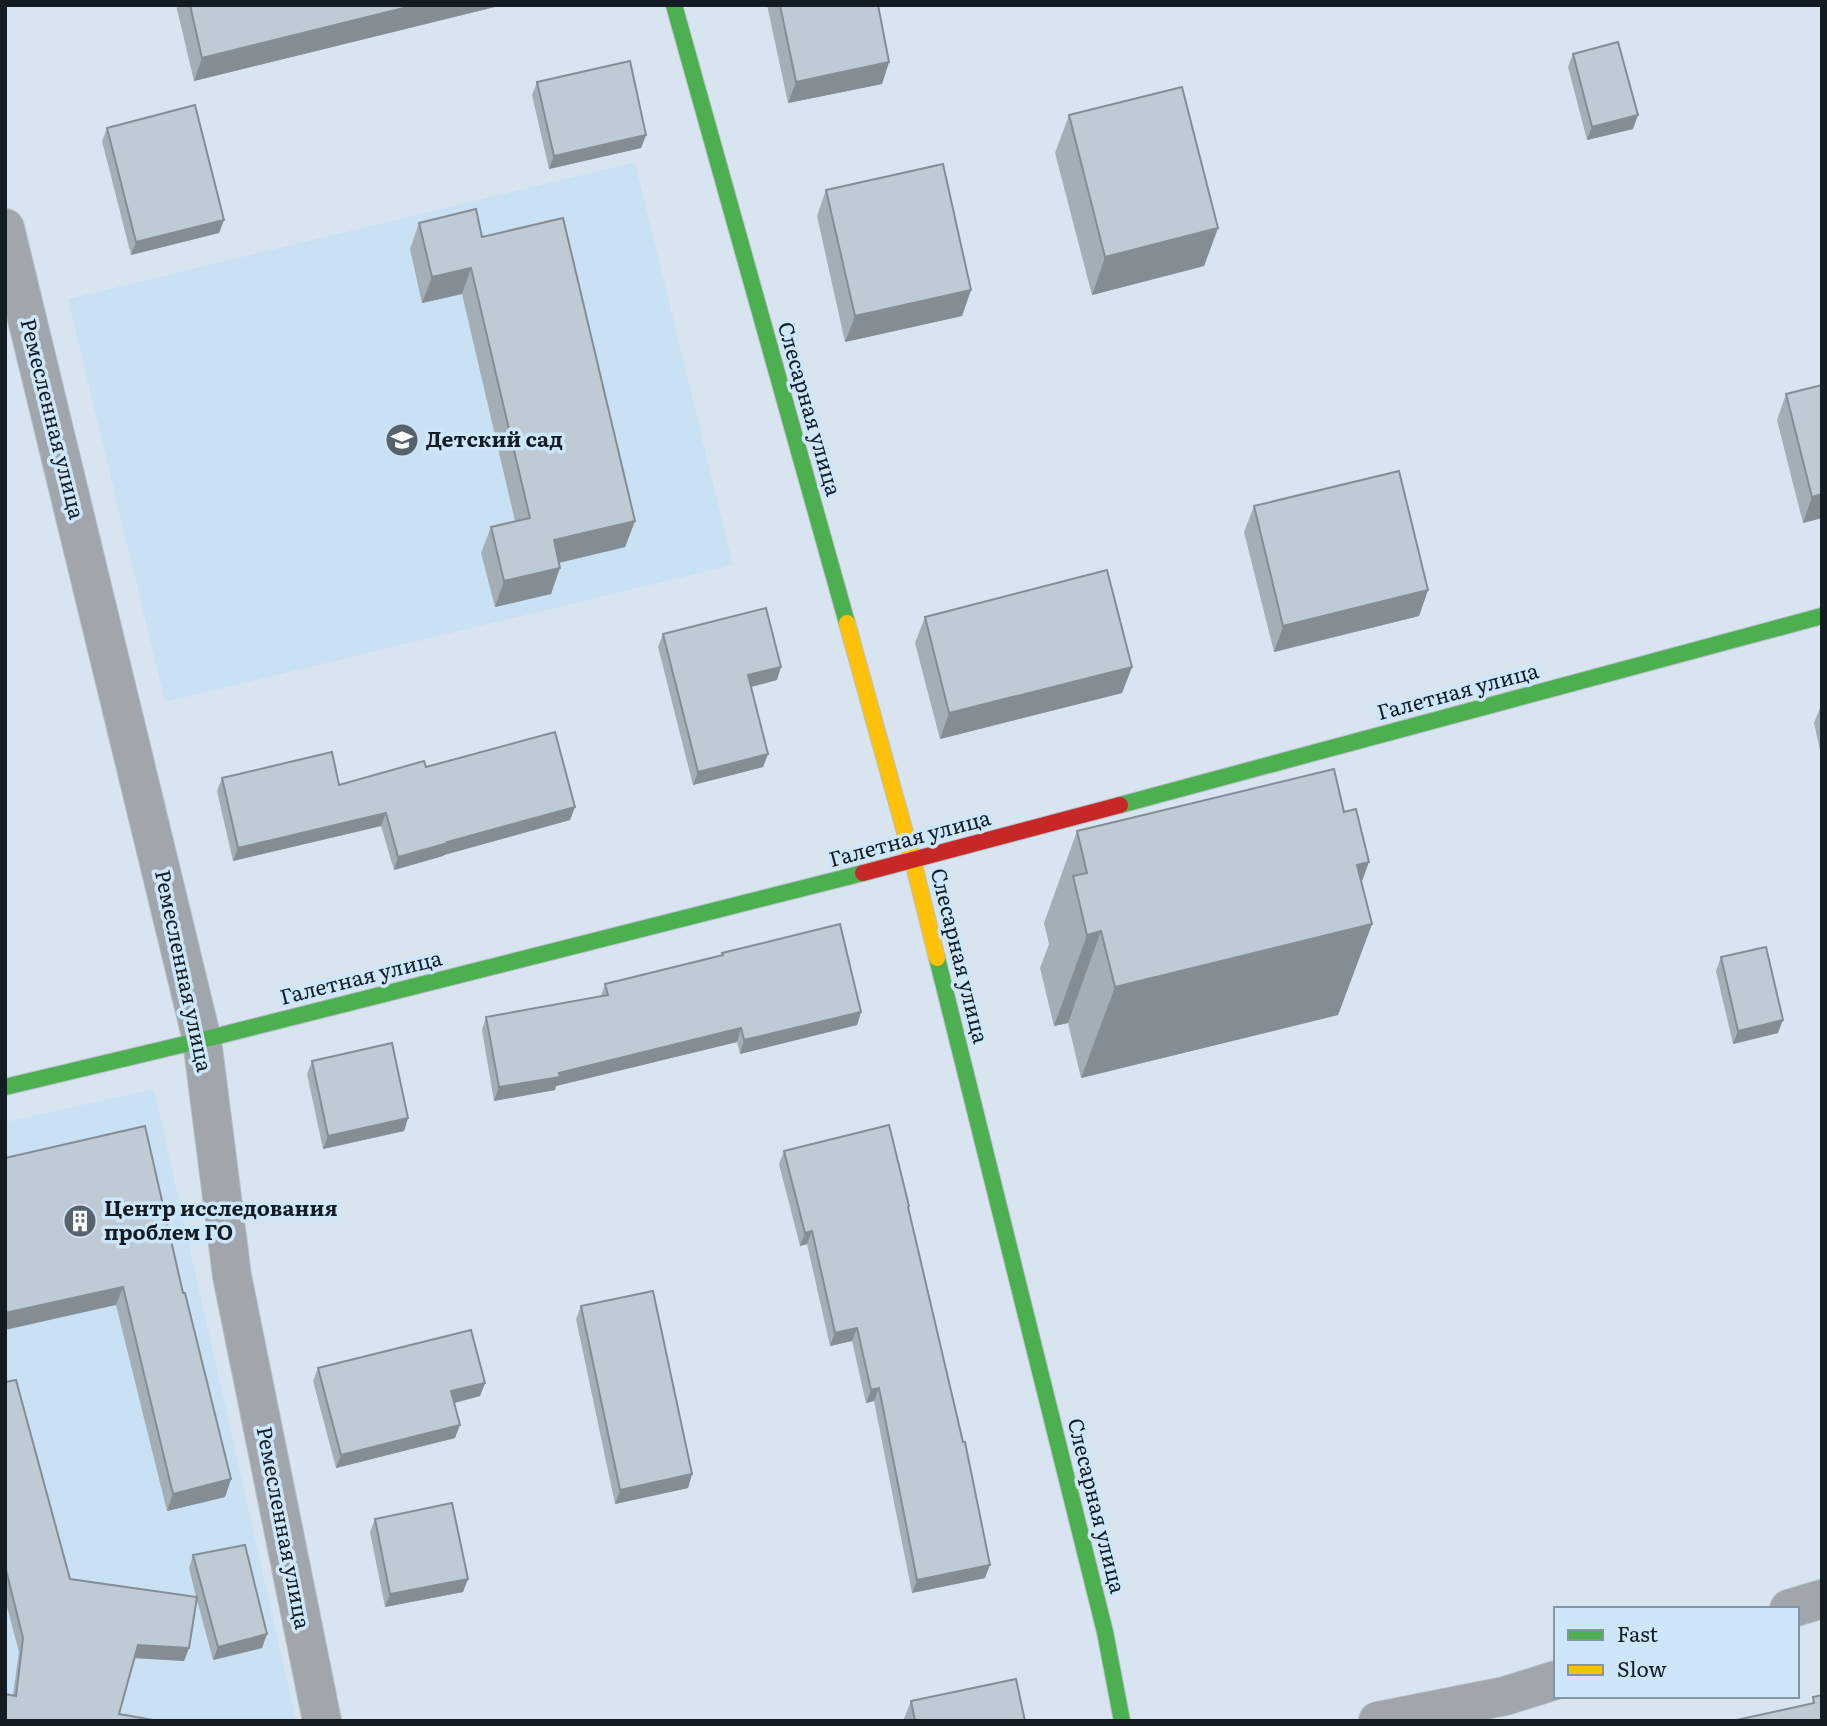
<svg xmlns="http://www.w3.org/2000/svg" width="1827" height="1726" font-family="Literata,serif">
  <style>
    .built { fill: #cae1f3 }
    .lines { fill: none; stroke-linecap: round; stroke-linejoin: round }
    .street-casing { stroke: #b6c0c9; stroke-width: 40 }
    .fast-casing { stroke: #b6c0c9; stroke-width: 18 }
    .slow-casing { stroke: #b6c0c9; stroke-width: 18 }
    .jam-casing { stroke: #b6c0c9; stroke-width: 18 }
    .street { stroke: #a0a6ab; stroke-width: 38 }
    .fast { stroke: #4caf50; stroke-width: 16 }
    .slow { stroke: #ffc107; stroke-width: 16 }
    .jam { stroke: #c62828; stroke-width: 16 }
    .wall { fill: #a3aeb6 }
    .shaded-wall { fill: #858d94 }
    .building { fill: #becad4; stroke: #858d94; stroke-width: 2 }
    .labels { text-anchor: middle; stroke-width: 7; stroke-linejoin: round; paint-order: stroke }
    .street-label { font-size: 21px; fill: #131c23; stroke: #cde6fa }
    .poi-label { font-size: 21px; font-weight: bold; fill: #131c23; stroke: #cde6fa; text-anchor: start }
  </style>
  <rect width="100%" height="100%" fill="#d8e5f0"/>
  <g class="built">
    <path d="M635 162 733 565 165 702 68 299Z"/>
    <path d="M154 1089 296 1721H5V1122Z"/>
  </g>
  <g class="lines">
    <defs>
      <g id="street">
        <path d="M5 228 202 1040 232 1276 322 1721"/>
        <path d="M1789 1609 1822 1599"/>
        <path d="M1378 1721 1505 1696 1556 1680"/>
      </g>
      <g id="fast">
        <path d="M674 5 847 623"/>
        <path d="M1120 805 1822 616"/>
        <path d="M937 958 1105 1632 1122 1721"/>
        <path d="M5 1087 202 1040 863 873"/>
      </g>
      <path id="slow" d="M847 623 913 861 937 958"/>
      <path id="jam" d="M863 873 1120 805"/>
    </defs>
    <use href="#street" class="street-casing"/>
    <use href="#fast" class="fast-casing"/>
    <use href="#slow" class="slow-casing"/>
    <use href="#jam" class="jam-casing"/>
    <use href="#street" class="street"/>
    <use href="#fast" class="fast"/>
    <use href="#slow" class="slow"/>
    <use href="#jam" class="jam"/>
  </g>
  <g class="wall">
    <path d="M176 5H503L194 81Z"/>
    <path d="M767 5H878L889 62 882 84 788 103Z"/>
    <path d="M1573 54 1633 129 1587 140 1568 67Z"/>
    <path d="M537 82 646 135 641 148 549 169 532 95Z"/>
    <path d="M1069 115 1218 228 1204 266 1092 295 1055 153Z"/>
    <path d="M107 128 224 220 219 233 131 255 102 141Z"/>
    <path d="M826 190 971 290 962 316 845 342 817 216Z"/>
    <path d="M419 223 482 237 635 521 625 547 559 563 551 594 495 607 481 553 491 527 515 521 462 294 422 303 410 249Z"/>
    <path d="M1786 394 1822 518 1803 523 1777 420Z"/>
    <path d="M1254 506 1428 590 1419 616 1274 652 1244 532Z"/>
    <path d="M925 617 1132 667 1122 693 940 739 915 643Z"/>
    <path d="M663 634 777 680 751 687 768 754 763 767 693 785 658 647Z"/>
    <path d="M1822 703V759L1814 723Z"/>
    <path d="M426 767 575 807 570 820 444 855 443 856 394 870 381 826 233 861 217 791 222 778 339 785Z"/>
    <path d="M1077 831 1361 883 1372 924 1338 1015 1081 1078 1068 1023 1054 1026 1040 968 1049 944 1044 923Z"/>
    <path d="M722 953 861 1012 857 1025 740 1054 737 1042 556 1086 555 1090 494 1101 482 1030 486 1017 601 996 605 984 721 956Z"/>
    <path d="M1721 957 1778 1033 1733 1044 1716 971Z"/>
    <path d="M312 1061 408 1118 404 1131 323 1149 307 1074Z"/>
    <path d="M784 1151 908 1210 985 1578 912 1593 874 1401 866 1403 852 1341 830 1346 807 1244 800 1246 779 1164Z"/>
    <path d="M5 1158 183 1293 231 1479 225 1497 167 1511 116 1305Z"/>
    <path d="M581 1306 692 1474 688 1488 615 1504 576 1319Z"/>
    <path d="M318 1368 485 1383 480 1396 454 1403 455 1438 336 1468 313 1381Z"/>
    <path d="M5 1382 70 1579 196 1597 189 1568 193 1555 267 1634 262 1648 213 1660 197 1600 189 1648 184 1661 135 1658 119 1714 13 1695 19 1652 5 1599Z"/>
    <path d="M375 1519 463 1592 385 1607 370 1532Z"/>
    <path d="M911 1701 1025 1721H903Z"/>
  </g>
  <g class="shaded-wall">
    <path d="M416 5H503L194 81 202 58Z"/>
    <path d="M889 62 882 84 788 103 796 82Z"/>
    <path d="M1638 115 1633 129 1587 140 1592 127Z"/>
    <path d="M646 135 641 148 549 169 554 156Z"/>
    <path d="M224 220 219 233 131 255 136 242Z"/>
    <path d="M1218 228 1204 266 1092 295 1105 257Z"/>
    <path d="M471 268 462 294 422 303 432 277Z"/>
    <path d="M971 290 962 316 845 342 855 316Z"/>
    <path d="M1822 494V518L1803 523 1812 497Z"/>
    <path d="M635 521 625 547 545 566 554 540Z"/>
    <path d="M560 568 551 594 495 607 504 581Z"/>
    <path d="M1428 590 1419 616 1274 652 1283 626Z"/>
    <path d="M781 667 777 680 743 689 748 675Z"/>
    <path d="M1132 667 1122 693 940 739 949 713Z"/>
    <path d="M768 754 763 767 693 785 698 772Z"/>
    <path d="M575 807 570 820 444 855 443 856 394 870 398 857 447 842Z"/>
    <path d="M386 813 381 826 233 861 238 848Z"/>
    <path d="M1369 862 1344 931 1372 924 1338 1015 1081 1078 1115 987 1357 865Z"/>
    <path d="M1101 931 1068 1023 1054 1026 1087 935Z"/>
    <path d="M861 1012 857 1025 740 1054 744 1040Z"/>
    <path d="M1783 1020 1778 1033 1733 1044 1738 1031Z"/>
    <path d="M741 1028 737 1042 556 1086 555 1090 494 1101 499 1087Z"/>
    <path d="M408 1118 404 1131 323 1149 328 1136Z"/>
    <path d="M812 1231 807 1244 800 1246 805 1233Z"/>
    <path d="M123 1287 116 1305 5 1330V1313Z"/>
    <path d="M857 1328 852 1341 830 1346 835 1333Z"/>
    <path d="M485 1383 480 1396 447 1405 451 1391Z"/>
    <path d="M879 1388 874 1401 866 1403 871 1390Z"/>
    <path d="M460 1425 455 1438 336 1468 341 1455Z"/>
    <path d="M692 1474 688 1488 615 1504 620 1490Z"/>
    <path d="M231 1479 225 1497 167 1511 173 1494Z"/>
    <path d="M990 1565 985 1578 912 1593 917 1580Z"/>
    <path d="M468 1579 463 1592 385 1607 390 1594Z"/>
    <path d="M267 1634 262 1648 213 1660 218 1647Z"/>
    <path d="M138 1645 189 1648 184 1661 134 1658Z"/>
  </g>
  <g class="building">
    <path d="M190 5H416L202 58Z"/>
    <path d="M780 5H878L889 62 796 82Z"/>
    <path d="M1618 42 1638 115 1592 127 1573 54Z"/>
    <path d="M630 61 646 135 554 156 537 82Z"/>
    <path d="M1182 87 1218 228 1105 257 1069 115Z"/>
    <path d="M195 105 224 220 136 242 107 128Z"/>
    <path d="M943 164 971 290 855 316 826 190Z"/>
    <path d="M476 209 482 237 563 218 635 521 554 540 560 568 504 581 491 527 530 518 471 268 432 277 419 223Z"/>
    <path d="M1822 385V494L1812 497 1786 394Z"/>
    <path d="M1399 471 1428 590 1283 626 1254 506Z"/>
    <path d="M1107 570 1132 667 949 713 925 617Z"/>
    <path d="M766 608 781 667 748 675 768 754 698 772 663 634Z"/>
    <path d="M555 732 575 807 447 842 448 843 398 857 386 813 238 848 222 778 332 752 339 785 424 761 426 767Z"/>
    <path d="M1334 769 1344 812 1356 809 1369 862 1357 865 1372 924 1115 987 1101 931 1087 935 1073 876 1087 873 1077 831Z"/>
    <path d="M840 924 861 1012 744 1040 741 1028 559 1073 560 1077 499 1087 486 1017 608 995 605 984 723 955 722 953Z"/>
    <path d="M1766 947 1783 1020 1738 1031 1721 957Z"/>
    <path d="M392 1043 408 1118 328 1136 312 1061Z"/>
    <path d="M889 1125 909 1206 908 1207 963 1442H965L990 1565 917 1580 879 1388 871 1390 857 1328 835 1333 812 1231 805 1233 784 1151Z"/>
    <path d="M145 1126 183 1293H185L231 1479 173 1494 123 1287 5 1313V1158Z"/>
    <path d="M653 1291 692 1474 620 1490 581 1306Z"/>
    <path d="M471 1330 485 1383 451 1391 460 1425 341 1455 318 1368Z"/>
    <path d="M16 1380 70 1579 197 1597 189 1648 138 1645 119 1714 159 1721H5V1694L16 1696 23 1638 5 1566V1382Z"/>
    <path d="M452 1503 468 1579 390 1594 375 1519Z"/>
    <path d="M245 1545 267 1634 218 1647 193 1555Z"/>
    <path d="M1016 1679 1025 1721H915L911 1701Z"/>
    <path d="M1822 1695V1721H1732L1814 1703 1813 1697Z"/>
  </g>
  <defs>
    <symbol id="school-disc" viewBox="-11 -11 22 22"><circle r="9.5" fill="#58626b" stroke="#cde6fa"/><path d="M0-5L7-2L0 1L-7-2ZM-4 1L0 2.5L4 1V4Q0 6-4 4Z" fill="#fff"/></symbol>
    <symbol id="building-disc" viewBox="-11 -11 22 22"><circle r="9.5" fill="#58626b" stroke="#cde6fa"/><path d="M-4-6H4V6H1V3H-1V6H-4ZM-2.5-4.3h1.7v1.8h-1.7ZM.8-4.3h1.7v1.8H.8ZM-2.5-1h1.7V.8h-1.7ZM.8-1h1.7V.8H.8Z" fill="#fff"/></symbol>
  </defs>
  <g fill-rule="evenodd">
    <use href="#school-disc" x="383" y="421" width="38" height="38"/>
    <use href="#building-disc" x="61" y="1202" width="38" height="38"/>
  </g>
  <g class="labels">
    <g class="street-label">
      <text transform="translate(809 409) rotate(74)" y="7">Слесарная улица</text>
      <text transform="translate(52 419) rotate(76)" y="7">Ремесленная улица</text>
      <text transform="translate(1458 692) rotate(-15)" y="7">Галетная улица</text>
      <text transform="translate(910 839) rotate(-15)" y="7">Галетная улица</text>
      <text transform="translate(959 956) rotate(76)" y="7">Слесарная улица</text>
      <text transform="translate(183 971) rotate(78)" y="7">Ремесленная улица</text>
      <text transform="translate(361 978) rotate(-14)" y="7">Галетная улица</text>
      <text transform="translate(1096 1506) rotate(76)" y="7">Слесарная улица</text>
      <text transform="translate(283 1528) rotate(79)" y="7">Ремесленная улица</text>
    </g>
    <g class="poi-label">
      <text x="426" y="447">Детский сад</text>
      <text x="104" y="1216">Центр исследования<tspan x="104" dy="24">проблем ГО</tspan></text>
    </g>
  </g>
  <rect width="1827" height="1726" fill="none" stroke="#131c23" stroke-width="14"/>
  <rect x="1554" y="1607" width="245" height="91" fill="#cde6fa" stroke="#8395a4" stroke-width="2"/>
  <rect x="1568" y="1630" width="35" height="10" fill="#4caf50" stroke="#8395a4" stroke-width="2"/>
  <text x="1617" y="1642" font-size="21" fill="#131c23">Fast</text>
  <rect x="1568" y="1665" width="35" height="10" fill="#ffc107" stroke="#8395a4" stroke-width="2"/>
  <text x="1617" y="1677" font-size="21" fill="#131c23">Slow</text>
</svg>
